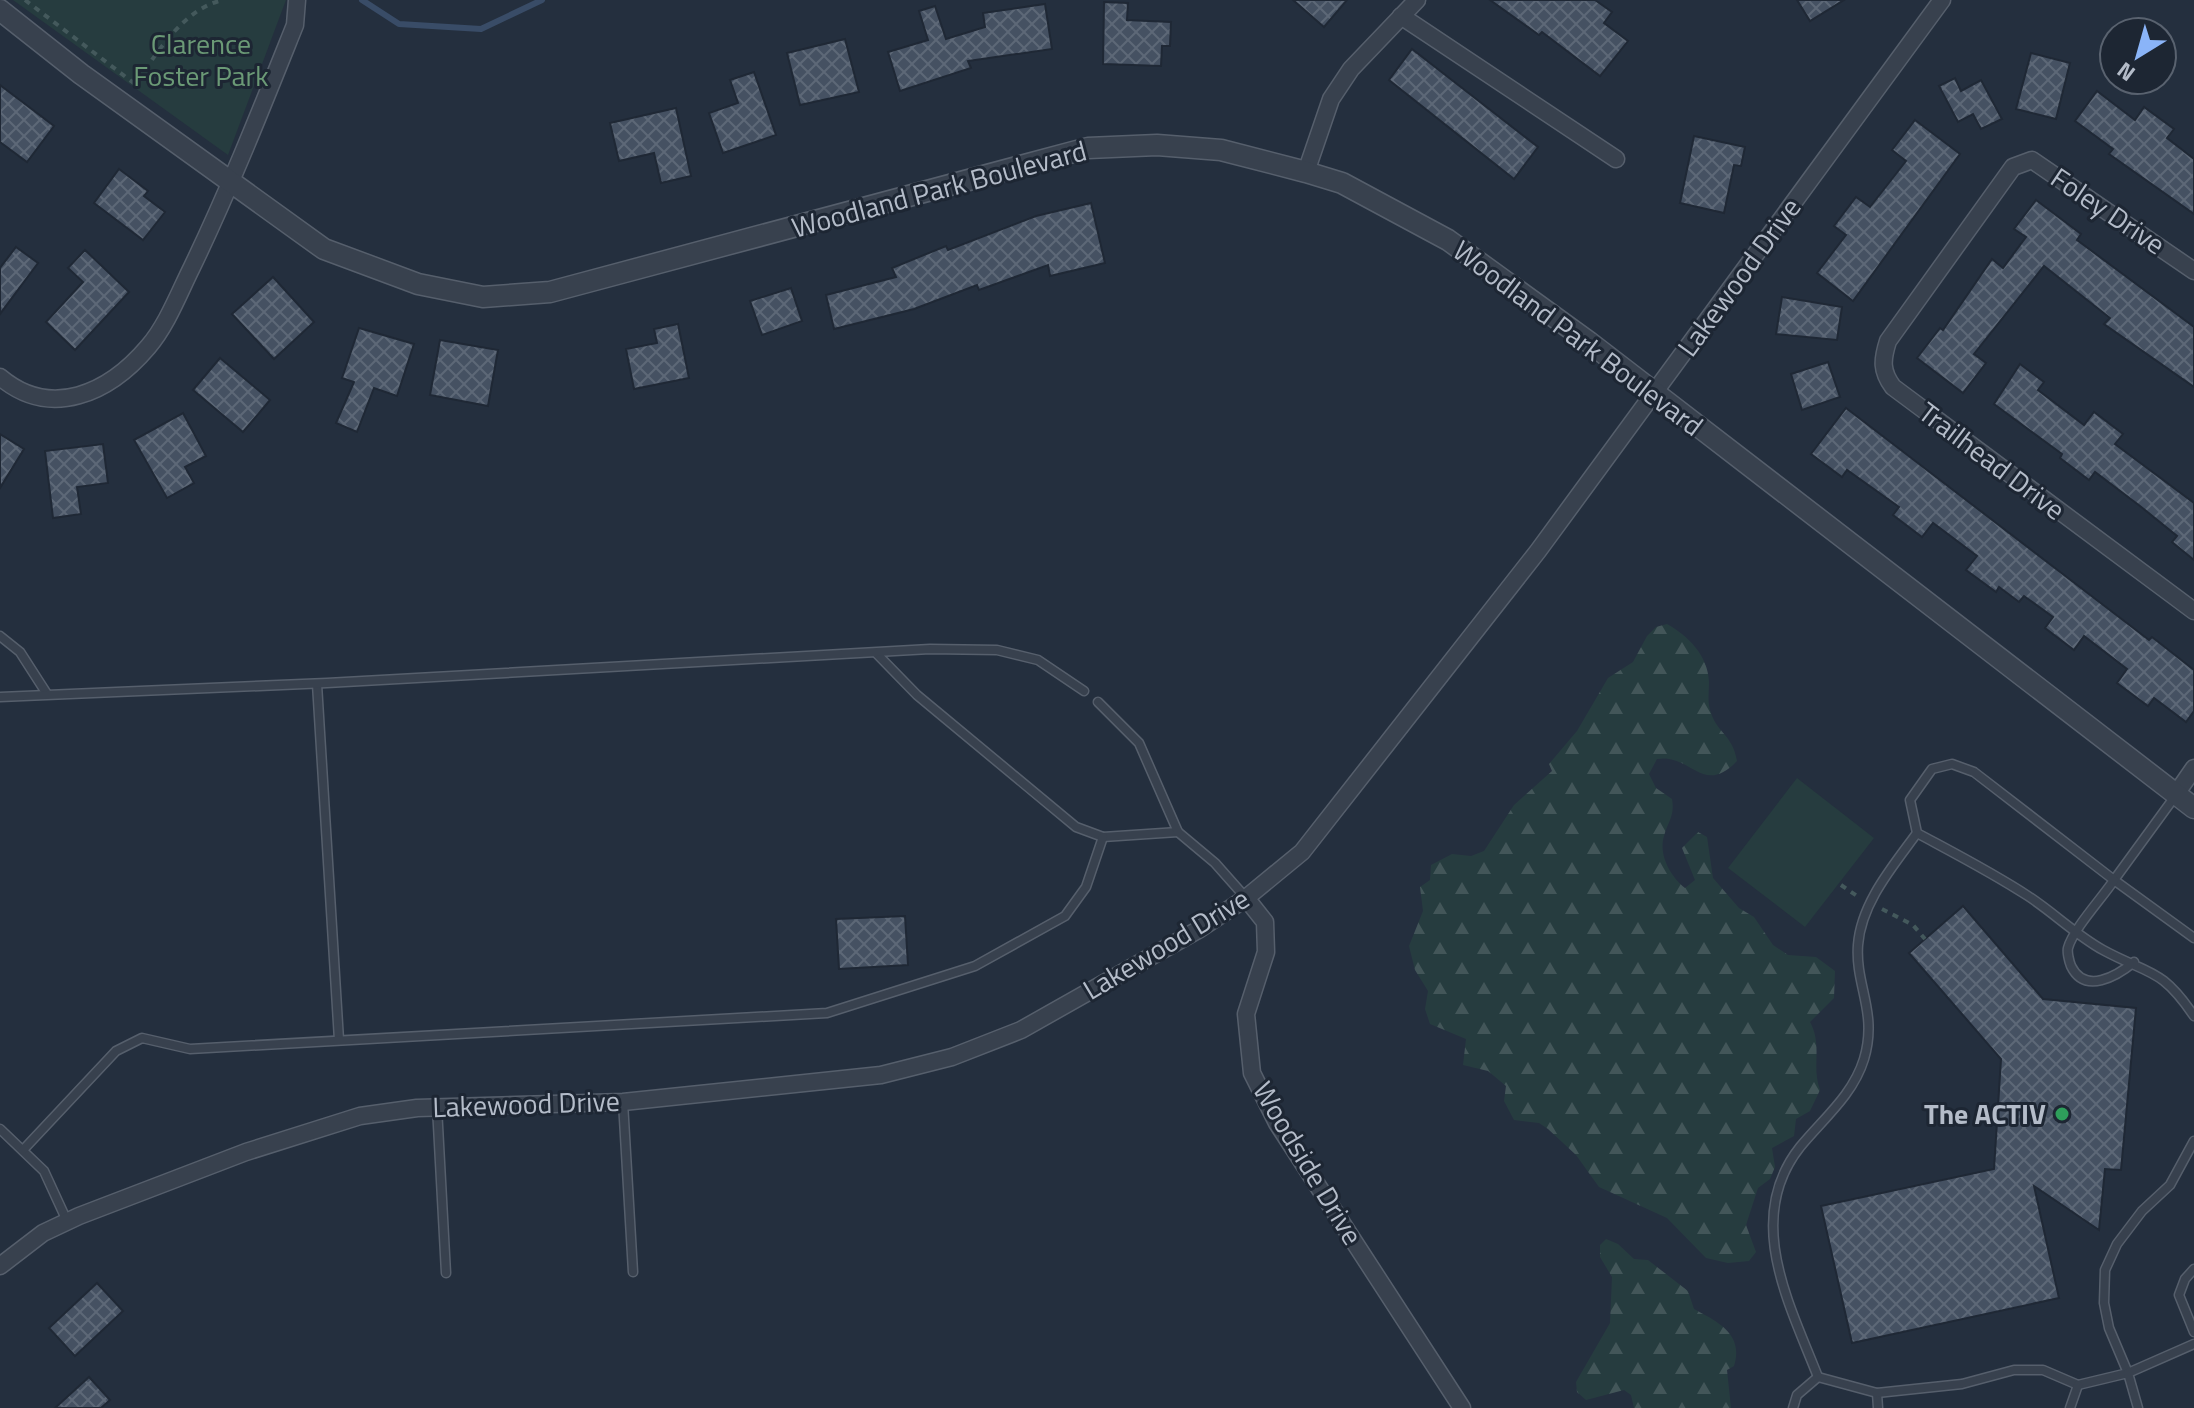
<svg xmlns="http://www.w3.org/2000/svg" width="2194" height="1408" font-family="'Titillium Web',sans-serif">
  <style>
    .forest { fill: url(#forest-firs) }
    .green { fill: #263c3f }
    .lines { fill: none; stroke-linecap: round; stroke-linejoin: round }
    .stream { stroke: #394c67; stroke-width: 6 }
    .building { fill: url(#building-cross-hatch); stroke: #1f2835; stroke-width: 2 }
    .service-casing { stroke: #565f6c; stroke-width: 11 }
    .minor-casing { stroke: #565f6c; stroke-width: 19 }
    .tertiary-casing { stroke: #565f6c; stroke-width: 23 }
    .path { stroke: #44595c; stroke-width: 4; stroke-dasharray: 6 6; stroke-linecap: butt }
    .service { stroke: #38414e; stroke-width: 8 }
    .minor { stroke: #38414e; stroke-width: 16 }
    .tertiary { stroke: #38414e; stroke-width: 20 }
    .leisure-dot { fill: #2e9e5b; stroke: #1d2633; stroke-width: 3 }
    .labels { text-anchor: middle; stroke-width: 6; stroke-linejoin: round; paint-order: stroke }
    .park-label { font-size: 28px; fill: #6b9a76; stroke: #1d2633 }
    .street-label { font-size: 28px; fill: #b4bcc9; stroke: #1d2633 }
    .poi-label { font-size: 28px; font-weight: bold; fill: #b4bcc9; stroke: #1d2633; text-anchor: end }
  </style>
  <defs>
    <pattern id="forest-firs" width="22" height="20" patternUnits="userSpaceOnUse" patternTransform="scale(2)"><rect width="22" height="20" fill="#263c3f"/><path d="M5 1l3.5 6h-7zM16 11l3.5 6h-7z" fill="#435659"/></pattern>
    <pattern id="building-cross-hatch" width="8" height="8" patternUnits="userSpaceOnUse" patternTransform="scale(2)"><rect width="8" height="8" fill="#455162"/><path d="M0 0l8 8M0 8l8-8" fill="none" stroke="#5d6877"/></pattern>
  </defs>
  <rect width="100%" height="100%" fill="#242f3e"/>
  <g class="forest">
    <path d="M1667 624C1688 636 1708 655 1709 682 1709 692 1707 703 1711 713 1718 734 1732 734 1737 761 1703 797 1691 753 1657 759L1649 774 1656 788 1672 799C1675 816 1668 821 1664 836 1658 855 1671 877 1685 888L1695 880 1682 848 1698 832 1707 837 1713 878 1739 908 1754 917 1773 945 1788 955 1816 957 1835 971 1834 998 1810 1022C1823 1046 1811 1066 1820 1090L1810 1111 1796 1119 1794 1136 1772 1148 1775 1167 1770 1179 1758 1188 1746 1225 1756 1252 1749 1261 1728 1263 1706 1258 1667 1218 1599 1187 1576 1155 1548 1129 1539 1123 1514 1120 1504 1101 1506 1086 1488 1071 1463 1065 1466 1039 1430 1024 1425 1009 1428 991 1415 970 1409 946 1423 911 1420 887 1430 880 1431 865 1452 854 1471 856 1484 851 1514 805 1552 771 1549 764 1577 731 1608 678 1633 662 1647 636 1656 627Z"/>
    <path d="M1606 1239 1618 1244 1634 1259 1648 1260 1688 1291 1694 1309C1718 1322 1744 1334 1734 1366L1727 1370 1731 1408H1634L1631 1395 1624 1390 1586 1400 1577 1392 1576 1382 1610 1323 1612 1277 1600 1257V1245Z"/>
  </g>
  <g class="green">
    <path d="M13 0H286L228 155Z"/>
    <path d="M1797 778 1874 838 1805 927 1728 868Z"/>
  </g>
  <g class="lines">
    <path class="stream" d="M362 0 399 24 481 29 542 0"/>
  </g>
  <g class="building">
    <path d="M1293 0H1347L1324 27Z"/>
    <path d="M1490 0H1595L1612 12 1604 23 1628 41 1600 76 1542 32 1539 35Z"/>
    <path d="M1797 0H1844L1810 21Z"/>
    <path d="M1104 2 1128 3 1127 20 1171 22 1170 46H1162L1161 66 1103 64Z"/>
    <path d="M1045 4 1052 49 968 61 971 68 900 91 888 52 928 40 919 11 935 6 946 39 985 27 983 13Z"/>
    <path d="M845 39 859 92 800 105 787 53Z"/>
    <path d="M1412 49 1538 147 1514 179 1389 80Z"/>
    <path d="M2031 53 2070 63 2056 119 2016 109Z"/>
    <path d="M754 72 776 135 723 153 709 113 738 103 730 80Z"/>
    <path d="M1955 78 1961 91 1981 80 2002 119 1981 129 1973 114 1958 122 1939 86Z"/>
    <path d="M0 85 54 126 27 162 0 142Z"/>
    <path d="M2097 91 2135 120 2144 107 2174 129 2167 138 2194 159V214L2109 154 2113 149 2075 121Z"/>
    <path d="M676 108 691 176 661 183 654 153 619 161 610 123Z"/>
    <path d="M1915 120 1960 154 1853 301 1817 273 1846 235 1834 226 1856 197 1870 207 1906 161 1892 150Z"/>
    <path d="M1694 136 1745 147 1741 166 1734 165 1724 213 1680 203Z"/>
    <path d="M119 169 148 191 144 196 165 212 143 240 94 203Z"/>
    <path d="M2036 200 2081 234 2077 240 2194 327V387L2104 324 2110 318 2044 266 1974 354 1986 363 1963 393 1917 358 1940 328 1943 330 1992 259 2003 268 2026 237 2014 229Z"/>
    <path d="M1091 203 1105 263 1050 276 1048 265 979 290 977 285 914 309 834 329 826 295 896 277 892 268 946 246 948 250 1036 216Z"/>
    <path d="M16 247 38 263 0 314V268Z"/>
    <path d="M85 250 129 292 75 350 46 322 83 282 68 268Z"/>
    <path d="M273 277 314 322 274 359 232 314Z"/>
    <path d="M791 288 802 321 762 335 750 301Z"/>
    <path d="M1782 297 1842 307 1837 340 1776 334Z"/>
    <path d="M678 324 689 378 634 389 626 349 657 343 654 329Z"/>
    <path d="M359 328 414 344 397 396 374 388 357 432 336 423 354 382 342 378Z"/>
    <path d="M440 340 498 350 488 406 430 395Z"/>
    <path d="M220 358 270 400 243 432 193 390Z"/>
    <path d="M1828 362 1840 397 1802 410 1791 374Z"/>
    <path d="M2020 364 2044 382 2038 390 2084 425 2094 412 2123 434 2115 444 2194 503V560L2172 542 2177 536 2140 506 2095 472 2089 480 2060 458 2062 454 1994 404Z"/>
    <path d="M1846 408 2149 640 2152 637 2194 670V711L2186 722 2154 698 2148 706 2117 683 2127 669 2084 636 2074 650 2045 628 2053 617 2024 596 2019 602 1999 587 1996 592 1966 570 1977 556 1933 523 1922 537 1893 515 1899 507 1847 470 1842 477 1811 454Z"/>
    <path d="M183 413 206 456 185 467 194 483 167 498 134 440Z"/>
    <path d="M0 434 24 449 0 488Z"/>
    <path d="M103 444 108 483 77 487 81 514 53 518 45 451Z"/>
    <path d="M1963 906 2043 999 2136 1008 2121 1170 2105 1169 2099 1230 2034 1186 2059 1298 1852 1343 1821 1206 1994 1169 2001 1059 1909 953Z"/>
    <path d="M905 916 908 965 839 969 836 919Z"/>
    <path d="M97 1283 123 1311 75 1356 49 1328Z"/>
    <path d="M89 1377 110 1400 101 1408H55Z"/>
  </g>
  <g class="lines">
    <defs>
      <g id="service">
        <path d="M0 636 20 652 47 694"/>
        <path d="M876 653 917 695 1076 827 1103 837 1178 832"/>
        <path d="M317 684 339 1040"/>
        <path d="M0 697 327 683 930 649 997 650 1038 660 1084 691"/>
        <path d="M1098 702 1139 743 1178 832 1215 863 1246 898"/>
        <path d="M2176 795 2114 880 2194 938"/>
        <path d="M2134 962C2117 976 2085 995 2071 966 2069 961 2067 952 2068 948 2073 929 2103 897 2114 880L1974 772 1952 764 1932 769 1910 800 1917 833C1954 853 1993 873 2028 896 2054 913 2076 935 2103 950 2149 975 2161 967 2194 1016"/>
        <path d="M623 1102 633 1272"/>
        <path d="M437 1107 446 1273"/>
        <path d="M0 1129 44 1171 67 1221"/>
        <path d="M23 1150 116 1051 142 1038 190 1049 827 1013 975 966 1065 916 1086 887 1103 837"/>
        <path d="M2194 1269 2185 1279 2179 1295 2194 1332"/>
        <path d="M1818 1377C1790 1305 1743 1219 1800 1147 1823 1119 1853 1095 1864 1059 1878 1012 1855 986 1858 945 1861 903 1893 866 1917 833"/>
        <path d="M1877 1393 1878 1408"/>
        <path d="M1793 1408 1797 1395 1818 1377 1877 1393 1962 1384 2014 1370H2043L2078 1385 2128 1373 2109 1328 2104 1303 2105 1270 2117 1244 2142 1211 2170 1185 2194 1141"/>
        <path d="M2070 1408 2078 1385"/>
        <path d="M2138 1408 2128 1373 2194 1344"/>
      </g>
      <g id="minor">
        <path d="M1401 16 1616 159"/>
        <path d="M1306 172 1331 99 1351 69 1417 0"/>
        <path d="M2194 271 2032 160 2013 167 1888 341C1882 360 1881 371 1893 387L2194 611"/>
        <path d="M0 377C51 420 109 393 148 347 167 325 179 293 192 267 230 188 262 107 295 25L297 0"/>
        <path d="M2176 794 2194 768"/>
        <path d="M1246 898 1265 922 1266 952 1246 1014 1252 1073 1277 1123 1462 1408"/>
        <path d="M0 1266 43 1233 79 1216 246 1152 360 1116 417 1108 623 1102 881 1075 952 1057 1021 1030 1198 930 1246 898 1302 852 1538 551 1942 0"/>
      </g>
      <path id="tertiary" d="M0 10 81 74 324 249 418 284 483 297 550 292 1088 148 1157 145 1221 150 1306 172 1342 183 1448 240 1589 342 2194 808"/>
    </defs>
    <use href="#service" class="service-casing"/>
    <use href="#minor" class="minor-casing"/>
    <use href="#tertiary" class="tertiary-casing"/>
    <g class="path">
      <path d="M25 0 135 84C158 52 183 9 223 0"/>
      <path d="M1841 885 1860 898"/>
      <path d="M1882 909 1913 925 1925 939"/>
    </g>
    <use href="#service" class="service"/>
    <use href="#minor" class="minor"/>
    <use href="#tertiary" class="tertiary"/>
  </g>
  <circle class="leisure-dot" cx="2062" cy="1114" r="8"/>
  <g class="labels">
    <g class="park-label">
      <text x="201" y="54">Clarence<tspan x="201" dy="32">Foster Park</tspan></text>
    </g>
    <g class="street-label">
      <text transform="translate(939 189) rotate(-15)" y="10">Woodland Park Boulevard</text>
      <text transform="translate(2108 211) rotate(34)" y="10">Foley Drive</text>
      <text transform="translate(1739 277) rotate(-54)" y="10">Lakewood Drive</text>
      <text transform="translate(1578 338) rotate(37)" y="10">Woodland Park Boulevard</text>
      <text transform="translate(1992 461) rotate(37)" y="10">Trailhead Drive</text>
      <text transform="translate(1166 944) rotate(-31)" y="10">Lakewood Drive</text>
      <text transform="translate(526 1104) rotate(-2)" y="10">Lakewood Drive</text>
      <text transform="translate(1308 1163) rotate(59)" y="10">Woodside Drive</text>
    </g>
    <g class="poi-label">
      <text x="2046" y="1124">The ACTIV</text>
    </g>
  </g>
  <g transform="translate(2138 56) rotate(217)"><circle r="38" fill="#1d2633" stroke="#59626f" stroke-width="2"/>
  <path d="M0-6L14 30L0 20L-14 30Z" fill="#8ab4f8"/>
  <text y="-12" font-size="22" font-weight="bold" text-anchor="middle" fill="#b4bcc9">N</text>
  </g>
</svg>
